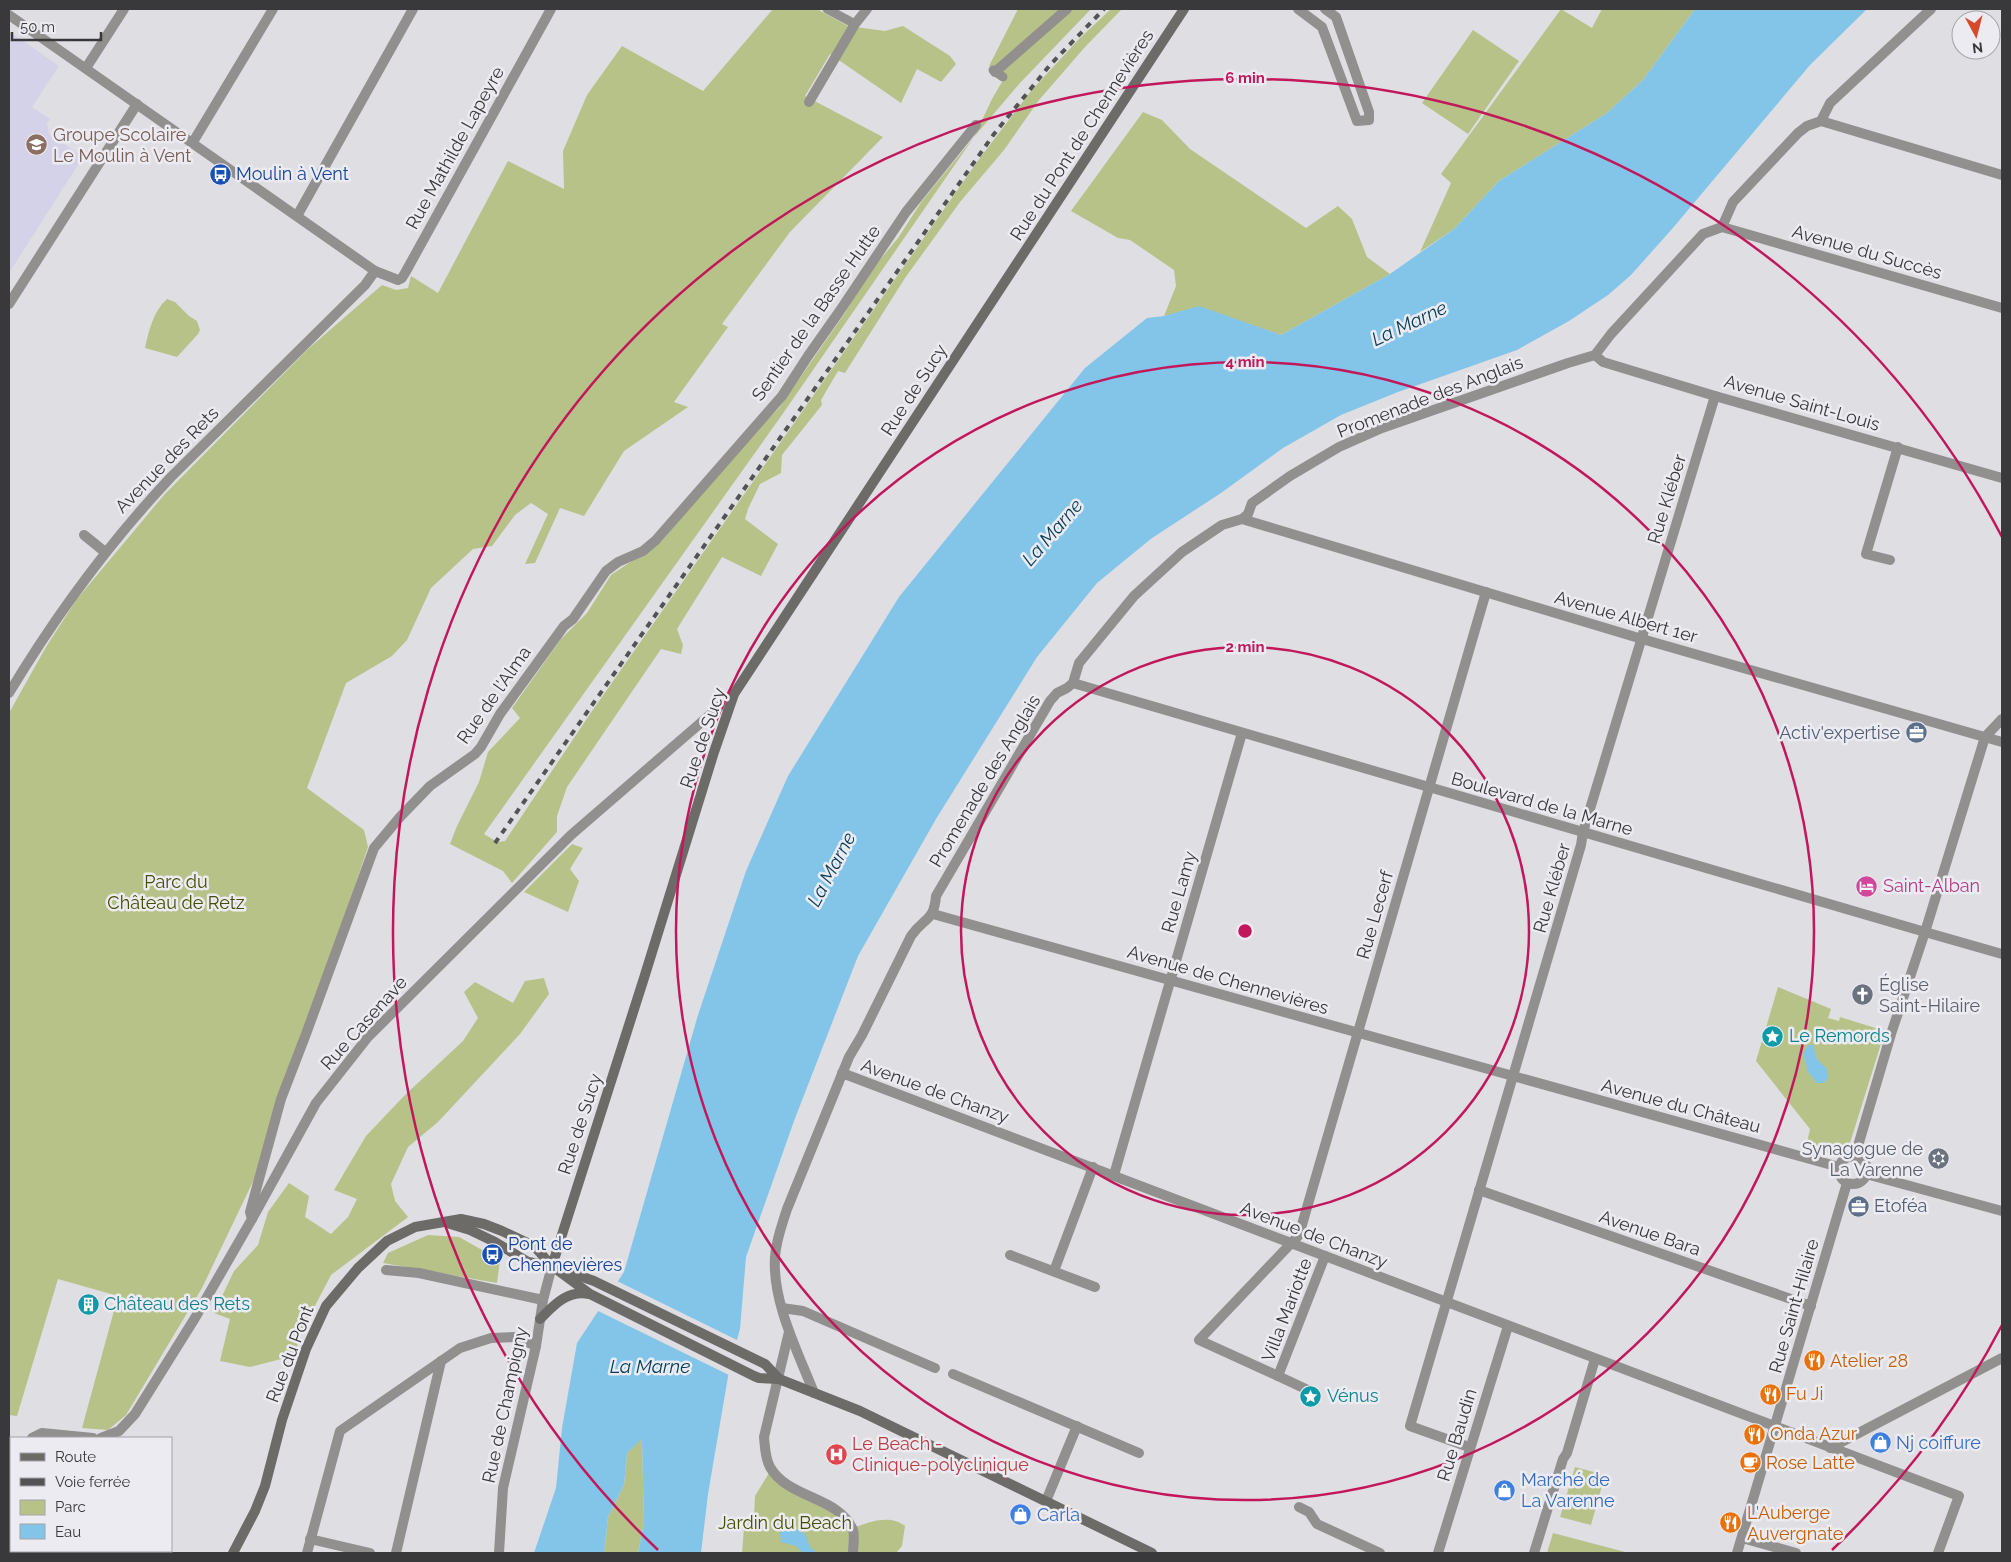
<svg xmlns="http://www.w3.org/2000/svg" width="2011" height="1562" font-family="Raleway,sans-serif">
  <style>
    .education { fill: #d4d2e8 }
    .green { fill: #b7c289 }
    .water { fill: #82c5e9 }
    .pier { fill: #dfdee3 }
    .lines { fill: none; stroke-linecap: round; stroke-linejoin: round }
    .pedestrian { stroke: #92908e; stroke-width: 9 }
    .minor { stroke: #92908e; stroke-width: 10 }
    .tertiary { stroke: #92908e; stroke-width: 10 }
    .secondary { stroke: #6d6b68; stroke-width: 10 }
    .rail { stroke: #535356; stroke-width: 4; stroke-dasharray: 6 6; stroke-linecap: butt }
    .ring { fill: none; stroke: #c2185b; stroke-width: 2.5 }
    .labels { text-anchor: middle; stroke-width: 5; stroke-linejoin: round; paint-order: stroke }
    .education-label { font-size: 18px; fill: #785e54; stroke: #ecebf1; text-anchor: start }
    .street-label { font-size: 18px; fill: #39393b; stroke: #ecebf1 }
    .transit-label { font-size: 18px; fill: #164399; stroke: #ecebf1; text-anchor: start }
    .service-label { font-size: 18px; fill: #4e5e75; stroke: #ecebf1; text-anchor: end }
    .park-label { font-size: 18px; fill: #464e00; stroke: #ecebf1 }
    .hotel-label { font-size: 18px; fill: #b23c85; stroke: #ecebf1; text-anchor: start }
    .worship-label { font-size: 18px; fill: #5b616d; stroke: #ecebf1; text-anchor: start }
    .culture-label { font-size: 18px; fill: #0d838f; stroke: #ecebf1; text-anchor: start }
    .food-label { font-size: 18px; fill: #c56008; stroke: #ecebf1; text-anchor: start }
    .shop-label { font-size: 18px; fill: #366cbe; stroke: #ecebf1; text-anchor: start }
    .health-label { font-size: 18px; fill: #be3a42; stroke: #ecebf1; text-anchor: start }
    .water-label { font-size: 19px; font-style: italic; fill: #023d56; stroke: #ecebf1 }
    .centre { fill: #c2185b; stroke: #ecebf1; stroke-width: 2.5 }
    .ring-label { font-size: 15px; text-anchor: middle; font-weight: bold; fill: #c2185b; stroke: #ecebf1; stroke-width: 5; stroke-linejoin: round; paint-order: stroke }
  </style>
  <rect width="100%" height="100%" fill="#dfdee3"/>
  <path class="education" d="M9 31 59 66 32 107 50 119 47 123 49 134 83 157 9 273Z"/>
  <g class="green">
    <path d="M773 9H817L848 26 885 31 903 26 950 56 956 64 941 82 917 69 901 103 830 54 805 96 883 137 790 232 722 324 728 327 674 402 688 407 624 451 584 516 560 508 535 563 525 564 548 514 531 503 515 515 492 546 473 549 431 588 407 640 392 656 346 683 307 788 364 830 368 847 260 1167 202 1288 126 1415 108 1430 82 1428 118 1296 58 1279 17 1416 9 1415V713L46 647 77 599 164 495 308 349 382 285 396 290 408 288 411 276 438 293 508 161 564 189 563 151 587 95 622 46 703 91Z"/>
    <path d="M1018 9H1091L1020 83 974 137 784 412 484 834 497 842 505 841 590 714 980 158 1031 91 1080 38 1111 9H1122L1085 47 1039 100 1004 150 960 202 905 278 845 373 838 371 821 400 822 405 782 455 781 473 760 484 748 509 745 519 778 544 761 576 722 557 677 629 683 645 681 654 661 649 567 787 557 816V832L512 883 503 871 450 844 457 826 479 782 488 752 520 718 512 708 561 639 587 613 611 575 662 541 745 442 779 408 845 313 864 279 898 238 922 201 974 137 992 99 1006 75 989 66Z"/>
    <path d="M1561 9 1592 28 1602 9H1695L1643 80 1607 113 1499 181 1454 229 1420 252 1451 183 1441 174Z"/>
    <path d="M1473 30 1519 61 1468 134 1422 103Z"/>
    <path d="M1143 112 1162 120 1190 149 1306 228 1338 206 1352 219 1367 257 1390 274 1281 335 1200 307 1164 316 1176 286 1174 270 1130 240 1118 238 1071 211Z"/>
    <path d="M167 299 175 302 189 316 197 321 200 330 198 334 177 357 145 348C149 330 153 312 167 299Z"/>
    <path d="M572 844 583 848 570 869 579 881 568 912 524 892Z"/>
    <path d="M544 978 549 994 520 1034 438 1122 408 1147 391 1184 395 1201 408 1217 331 1275 306 1323 293 1356 250 1367 220 1361 230 1319 214 1313 234 1271 258 1245 268 1212 289 1183 309 1196 305 1217 331 1234 348 1217 357 1199 334 1190 366 1136 404 1096 463 1041 478 1018 464 992 475 982 513 1003 525 981Z"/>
    <path d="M1778 987 1831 1009 1828 1018 1839 1021 1840 1017 1885 1031 1850 1143 1831 1154 1806 1147 1810 1129 1756 1061Z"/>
    <path d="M428 1235 459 1237 500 1260 497 1283 383 1263 388 1253Z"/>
    <path d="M642 1438 644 1523 638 1553H604L608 1517 624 1485 627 1453Z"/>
    <path d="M1575 1467 1605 1475 1591 1525 1560 1517Z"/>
    <path d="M769 1473 837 1514 849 1530C865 1523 889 1513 905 1526L902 1546 896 1553H742L744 1528 754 1518 755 1496Z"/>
    <path d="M1553 1533 1629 1553H1547Z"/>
  </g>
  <g class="water">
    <path d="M1695 9H1867L1810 65 1672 229 1631 275 1608 295 1569 321 1517 350 1398 392 1341 415 1283 448 1221 493 1152 538 1097 583 1037 657 936 819 858 956 794 1121 746 1257 740 1329 730 1365 708 1494 701 1553H638L644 1523 642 1439 627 1453 624 1485 608 1517 604 1553H534L556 1488 562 1428 577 1343 624 1272 698 1015 746 871 788 776 899 597 1085 368 1147 318 1164 316 1199 306 1281 335 1390 274 1454 229 1499 181 1607 113 1643 80Z"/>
    <path d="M1808 1045H1813L1817 1059 1827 1069 1828 1078 1824 1083H1817L1808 1072 1803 1054Z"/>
    <path d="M788 1524 806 1535 810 1547 817 1553H803L796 1546 781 1542 780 1530 783 1526Z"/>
  </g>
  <path class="pier" d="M615 1280 739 1341 731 1376 596 1310Z"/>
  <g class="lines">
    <g class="pedestrian">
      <path d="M827 9 855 24"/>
      <path d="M993 70 1003 77"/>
    </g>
    <g class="minor">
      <path d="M1298 9 1322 27 1357 121 1369 120V112L1336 17 1325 9"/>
      <path d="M9 15 375 271 398 280 402 278 405 273 551 9"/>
      <path d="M86 68 124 9"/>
      <path d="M995 72 1067 9"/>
      <path d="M809 102 855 24 867 9"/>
      <path d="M1821 121 2002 175"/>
      <path d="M193 142 273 9"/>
      <path d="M297 216 413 9"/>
      <path d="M1722 227 2002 308"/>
      <path d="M9 304 137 104"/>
      <path d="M1595 355 1603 362 1715 396 2002 478"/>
      <path d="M1242 519 1642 639 2002 742"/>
      <path d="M84 535 105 552"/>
      <path d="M1890 560 1866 554 1898 447"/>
      <path d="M1073 683 1925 932 1985 737 2002 719"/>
      <path d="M9 693C56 615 109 543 171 477L365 285 375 271"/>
      <path d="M933 914 1839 1167"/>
      <path d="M842 1073 1959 1496 1938 1553"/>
      <path d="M1866 1174 2002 1211"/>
      <path d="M1114 1175 1242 733"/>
      <path d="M1479 1190 1811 1306"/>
      <path d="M252 1219 250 1212 281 1099 306 1034 374 848 400 817 430 786 475 754 481 747 500 714 564 626 573 619 606 571 618 562 643 551 656 540 782 396 808 356 839 312 906 212 976 125"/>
      <path d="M1010 1255 1095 1287"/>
      <path d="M1325 1256 1278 1376 1199 1340 1299 1235 1486 592"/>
      <path d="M386 1270 419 1273 543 1300"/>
      <path d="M1054 1271 1093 1167"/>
      <path d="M782 1308 803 1311 935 1368"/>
      <path d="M789 1332 764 1437C765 1447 765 1458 770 1467 788 1499 839 1496 853 1530 855 1536 853 1547 853 1553"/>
      <path d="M953 1374 1139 1453"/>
      <path d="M1278 1376 1310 1391"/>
      <path d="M814 1393C798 1352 772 1302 775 1257 776 1240 782 1225 787 1209L849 1057 862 1035 911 936C924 917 934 922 936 896L1050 701 1057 693 1067 688 1073 683 1079 663 1134 596 1182 552 1222 525 1242 519 1248 514 1252 503 1290 476 1339 447 1382 428 1568 363 1595 355 1611 334 1703 234 1722 227 1733 202 1798 133 1807 126 1821 121 1830 103 1931 9"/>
      <path d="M1469 1447 1410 1426 1581 845 1583 832 1715 396"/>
      <path d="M1830 1448 2002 1358"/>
      <path d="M1046 1501 1077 1426"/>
      <path d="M1299 1507 1309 1512 1317 1524 1380 1553"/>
      <path d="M1742 1538 1796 1553"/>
      <path d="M310 1539 370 1553"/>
      <path d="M307 1553 340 1431 460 1348 491 1338 515 1337 536 1346"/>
      <path d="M396 1553 441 1361"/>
      <path d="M1438 1553 1508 1326"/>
      <path d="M1534 1553 1563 1459 1567 1453 1595 1359"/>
    </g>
    <g class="tertiary">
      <path d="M1855 1156 1891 1034 1925 932 2002 954"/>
      <circle cx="1853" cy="1170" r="14"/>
      <path d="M32 1438 42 1433 93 1438"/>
      <path d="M101 1438 119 1431 135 1414 195 1318 252 1219 316 1103 368 1037 571 835 734 694"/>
      <path d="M9 1462 11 1459"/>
      <path d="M499 1553 503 1488 536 1346 543 1300 552 1266"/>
      <path d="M1737 1553 1847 1183"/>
    </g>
    <g class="secondary">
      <path d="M447 1223 470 1230 495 1242 528 1262 552 1266 594 1281 765 1364 779 1379"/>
      <path d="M552 1266 644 978 714 752 734 694 1184 9"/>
      <path d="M540 1319C554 1305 567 1290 589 1294"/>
      <path d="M233 1553 255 1511 265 1486 282 1420 306 1349 326 1306 358 1268 387 1241 415 1227 461 1219 484 1224 502 1231 534 1246 552 1266 590 1294 754 1376 759 1378 779 1379 860 1411 1152 1553"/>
    </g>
    <path class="rail" d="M495 843 994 134 1050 65 1104 9"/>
  </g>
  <g class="ring">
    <circle cx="1245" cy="931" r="284"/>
    <circle cx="1245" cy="931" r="569"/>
    <path d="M2002 1325A853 853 0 0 1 1832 1550M658 1550A853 853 0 1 1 2002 537"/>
  </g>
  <defs>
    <symbol id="school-disc" viewBox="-11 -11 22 22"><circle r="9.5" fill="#8d6e63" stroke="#ecebf1"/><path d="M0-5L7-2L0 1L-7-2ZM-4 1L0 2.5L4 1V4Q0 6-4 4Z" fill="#fff"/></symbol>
    <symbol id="bus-disc" viewBox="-11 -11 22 22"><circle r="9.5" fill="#1a4fb4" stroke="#ecebf1"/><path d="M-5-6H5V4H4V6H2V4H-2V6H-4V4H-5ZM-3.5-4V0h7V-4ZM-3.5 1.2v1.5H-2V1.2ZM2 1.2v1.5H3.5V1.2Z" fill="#fff"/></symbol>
    <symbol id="office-disc" viewBox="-11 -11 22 22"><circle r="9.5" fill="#5c6f8a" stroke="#ecebf1"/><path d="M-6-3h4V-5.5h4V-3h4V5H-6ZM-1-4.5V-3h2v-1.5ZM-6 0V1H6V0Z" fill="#fff"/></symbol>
    <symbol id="hotel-disc" viewBox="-11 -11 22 22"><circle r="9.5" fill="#d1479c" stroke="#ecebf1"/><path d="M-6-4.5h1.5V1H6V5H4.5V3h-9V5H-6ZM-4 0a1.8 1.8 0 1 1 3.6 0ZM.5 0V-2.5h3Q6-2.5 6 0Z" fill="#fff"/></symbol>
    <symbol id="church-disc" viewBox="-11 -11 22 22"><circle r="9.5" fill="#6b7280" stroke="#ecebf1"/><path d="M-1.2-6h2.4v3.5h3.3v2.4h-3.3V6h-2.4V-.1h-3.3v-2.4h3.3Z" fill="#fff"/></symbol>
    <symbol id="sight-disc" viewBox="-11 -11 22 22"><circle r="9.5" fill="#0f9aa8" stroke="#ecebf1"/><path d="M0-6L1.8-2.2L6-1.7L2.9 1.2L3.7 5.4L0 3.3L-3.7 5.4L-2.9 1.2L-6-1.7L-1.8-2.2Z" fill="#fff"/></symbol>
    <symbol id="synagogue-disc" viewBox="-11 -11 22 22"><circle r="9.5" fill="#6b7280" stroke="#ecebf1"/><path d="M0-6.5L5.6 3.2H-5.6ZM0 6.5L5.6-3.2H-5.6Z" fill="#fff"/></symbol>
    <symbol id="building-disc" viewBox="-11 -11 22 22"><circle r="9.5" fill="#0f9aa8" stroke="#ecebf1"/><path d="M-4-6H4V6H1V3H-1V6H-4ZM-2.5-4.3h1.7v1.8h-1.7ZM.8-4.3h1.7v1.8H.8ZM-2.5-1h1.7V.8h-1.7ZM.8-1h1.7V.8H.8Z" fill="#fff"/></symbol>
    <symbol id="restaurant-disc" viewBox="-11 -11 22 22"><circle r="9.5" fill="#e8710a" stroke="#ecebf1"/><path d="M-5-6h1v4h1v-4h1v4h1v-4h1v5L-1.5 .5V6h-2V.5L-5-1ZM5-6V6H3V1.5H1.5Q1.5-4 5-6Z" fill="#fff"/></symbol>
    <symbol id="shop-disc" viewBox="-11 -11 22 22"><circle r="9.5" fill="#3f7fe0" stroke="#ecebf1"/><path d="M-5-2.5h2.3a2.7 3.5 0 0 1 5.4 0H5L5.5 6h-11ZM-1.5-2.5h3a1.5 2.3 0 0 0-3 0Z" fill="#fff"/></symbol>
    <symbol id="hospital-disc" viewBox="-11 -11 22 22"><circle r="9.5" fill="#e0444e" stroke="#ecebf1"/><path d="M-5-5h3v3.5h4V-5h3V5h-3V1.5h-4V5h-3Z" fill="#fff"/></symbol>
    <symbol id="cafe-disc" viewBox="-11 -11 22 22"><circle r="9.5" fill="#e8710a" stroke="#ecebf1"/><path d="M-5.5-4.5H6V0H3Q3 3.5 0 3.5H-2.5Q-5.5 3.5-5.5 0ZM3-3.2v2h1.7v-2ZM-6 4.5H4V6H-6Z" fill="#fff"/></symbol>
  </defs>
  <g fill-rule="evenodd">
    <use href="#school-disc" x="24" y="132" width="25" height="25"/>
    <use href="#bus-disc" x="208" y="162" width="25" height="25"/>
    <use href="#office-disc" x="1904" y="720" width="25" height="25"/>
    <use href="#hotel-disc" x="1854" y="874" width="25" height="25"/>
    <use href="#church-disc" x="1850" y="982" width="25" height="25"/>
    <use href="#sight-disc" x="1760" y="1024" width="25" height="25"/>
    <use href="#synagogue-disc" x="1926" y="1146" width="25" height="25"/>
    <use href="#office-disc" x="1846" y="1194" width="25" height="25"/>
    <use href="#bus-disc" x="480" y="1242" width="25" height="25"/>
    <use href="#building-disc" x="76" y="1292" width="25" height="25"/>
    <use href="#restaurant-disc" x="1802" y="1348" width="25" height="25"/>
    <use href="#restaurant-disc" x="1758" y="1382" width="25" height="25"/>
    <use href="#sight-disc" x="1298" y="1384" width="25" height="25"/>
    <use href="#restaurant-disc" x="1742" y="1422" width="25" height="25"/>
    <use href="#shop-disc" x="1868" y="1430" width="25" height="25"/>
    <use href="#hospital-disc" x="824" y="1442" width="25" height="25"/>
    <use href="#cafe-disc" x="1738" y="1450" width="25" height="25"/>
    <use href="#shop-disc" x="1492" y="1478" width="25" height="25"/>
    <use href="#shop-disc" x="1008" y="1502" width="25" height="25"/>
    <use href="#restaurant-disc" x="1718" y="1510" width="25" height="25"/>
  </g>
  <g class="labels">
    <g class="education-label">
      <text x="53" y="141">Groupe Scolaire<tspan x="53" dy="21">Le Moulin à Vent</tspan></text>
    </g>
    <g class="street-label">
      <text transform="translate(1082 135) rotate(-57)" y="6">Rue du Pont de Chennevières</text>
      <text transform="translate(455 148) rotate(-61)" y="6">Rue Mathilde Lapeyre</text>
      <text transform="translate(1867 252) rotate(16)" y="6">Avenue du Succès</text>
      <text transform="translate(816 313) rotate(-55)" y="6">Sentier de la Basse Hutte</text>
      <text transform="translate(914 390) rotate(-57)" y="6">Rue de Sucy</text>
      <text transform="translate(1430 397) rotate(-21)" y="6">Promenade des Anglais</text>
      <text transform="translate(1802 403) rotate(16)" y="6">Avenue Saint-Louis</text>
      <text transform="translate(167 460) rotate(-46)" y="6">Avenue des Rets</text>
      <text transform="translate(1667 499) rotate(-73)" y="6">Rue Kléber</text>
      <text transform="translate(1626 617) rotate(16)" y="6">Avenue Albert 1er</text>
      <text transform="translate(494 695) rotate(-55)" y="6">Rue de l'Alma</text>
      <text transform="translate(703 738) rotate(-71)" y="6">Rue de Sucy</text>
      <text transform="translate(985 781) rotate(-59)" y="6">Promenade des Anglais</text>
      <text transform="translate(1542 804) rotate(16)" y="6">Boulevard de la Marne</text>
      <text transform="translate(1552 888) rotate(-74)" y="6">Rue Kléber</text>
      <text transform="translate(1179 892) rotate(-74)" y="6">Rue Lamy</text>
      <text transform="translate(1375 915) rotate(-74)" y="6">Rue Lecerf</text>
      <text transform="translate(1228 980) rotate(16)" y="6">Avenue de Chennevières</text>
      <text transform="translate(364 1023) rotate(-48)" y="6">Rue Casenave</text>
      <text transform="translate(935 1091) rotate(20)" y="6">Avenue de Chanzy</text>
      <text transform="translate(1681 1106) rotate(15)" y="6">Avenue du Château</text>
      <text transform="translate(580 1124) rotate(-72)" y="6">Rue de Sucy</text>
      <text transform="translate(1650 1233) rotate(19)" y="6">Avenue Bara</text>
      <text transform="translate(1314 1235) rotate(21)" y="6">Avenue de Chanzy</text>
      <text transform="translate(1794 1306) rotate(-74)" y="6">Rue Saint-Hilaire</text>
      <text transform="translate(1287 1310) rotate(-69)" y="6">Villa Mariotte</text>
      <text transform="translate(290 1354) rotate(-69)" y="6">Rue du Pont</text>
      <text transform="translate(505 1405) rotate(-78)" y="6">Rue de Champigny</text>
      <text transform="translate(1457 1435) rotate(-73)" y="6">Rue Baudin</text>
    </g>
    <g class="transit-label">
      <text x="236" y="180">Moulin à Vent</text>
      <text x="508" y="1250">Pont de<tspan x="508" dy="21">Chennevières</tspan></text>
    </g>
    <g class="service-label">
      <text x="1900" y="739">Activ'expertise</text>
      <text x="1874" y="1212" text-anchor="start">Etoféa</text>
    </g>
    <g class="park-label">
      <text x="176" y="888">Parc du<tspan x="176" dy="21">Château de Retz</tspan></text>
      <text x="785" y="1529">Jardin du Beach</text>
    </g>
    <g class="hotel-label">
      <text x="1883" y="892">Saint-Alban</text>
    </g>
    <g class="worship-label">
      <text x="1879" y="991">Église<tspan x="1879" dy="21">Saint-Hilaire</tspan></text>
      <text x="1923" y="1155" text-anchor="end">Synagogue de<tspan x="1923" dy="21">La Varenne</tspan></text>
    </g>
    <g class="culture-label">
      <text x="1789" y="1042">Le Remords</text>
      <text x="104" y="1310">Château des Rets</text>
      <text x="1327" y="1402">Vénus</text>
    </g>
    <g class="food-label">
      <text x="1830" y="1367">Atelier 28</text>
      <text x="1786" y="1400">Fu Ji</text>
      <text x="1770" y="1440">Onda Azur</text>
      <text x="1766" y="1469">Rose Latte</text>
      <text x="1747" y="1519">L'Auberge<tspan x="1747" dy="21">Auvergnate</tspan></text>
    </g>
    <g class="shop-label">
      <text x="1896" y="1449">Nj coiffure</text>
      <text x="1521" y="1486">Marché de<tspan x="1521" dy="21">La Varenne</tspan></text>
      <text x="1037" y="1521">Carla</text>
    </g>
    <g class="health-label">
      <text x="852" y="1450">Le Beach -<tspan x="852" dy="21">Clinique-polyclinique</tspan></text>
    </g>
    <g class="water-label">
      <text transform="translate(1409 323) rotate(-25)" y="7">La Marne</text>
      <text transform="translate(1052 532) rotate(-49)" y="7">La Marne</text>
      <text transform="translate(831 869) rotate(-62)" y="7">La Marne</text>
      <text x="650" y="1373">La Marne</text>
    </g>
  </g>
  <circle cx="1245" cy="931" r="8" class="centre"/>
  <g class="ring-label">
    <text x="1245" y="83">6 min</text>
    <text x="1245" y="367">4 min</text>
    <text x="1245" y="652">2 min</text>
  </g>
  <rect width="2011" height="1562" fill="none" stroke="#39393b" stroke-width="20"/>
  <rect x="10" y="1437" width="162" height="115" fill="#ecebf1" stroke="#a4a4a8"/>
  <rect x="20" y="1453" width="25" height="8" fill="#6d6b68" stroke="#a4a4a8"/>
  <text x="55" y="1462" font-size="15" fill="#39393b">Route</text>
  <rect x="20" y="1478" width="25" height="8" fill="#535356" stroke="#a4a4a8"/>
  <text x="55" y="1487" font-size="15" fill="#39393b">Voie ferrée</text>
  <rect x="20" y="1500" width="25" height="15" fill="#b7c289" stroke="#a4a4a8"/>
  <text x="55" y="1512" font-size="15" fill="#39393b">Parc</text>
  <rect x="20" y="1524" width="25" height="15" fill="#82c5e9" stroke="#a4a4a8"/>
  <text x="55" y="1537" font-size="15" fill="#39393b">Eau</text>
  <g transform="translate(1976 35) rotate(173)"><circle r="24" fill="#ecebf1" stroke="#a4a4a8"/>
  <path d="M0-4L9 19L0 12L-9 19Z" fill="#d54b2a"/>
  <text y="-8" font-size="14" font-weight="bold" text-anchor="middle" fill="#39393b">N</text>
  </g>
  <path d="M12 32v8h89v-8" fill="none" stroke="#39393b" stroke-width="2.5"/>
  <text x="20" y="32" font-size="15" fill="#39393b" stroke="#ecebf1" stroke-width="4" paint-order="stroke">50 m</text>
</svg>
